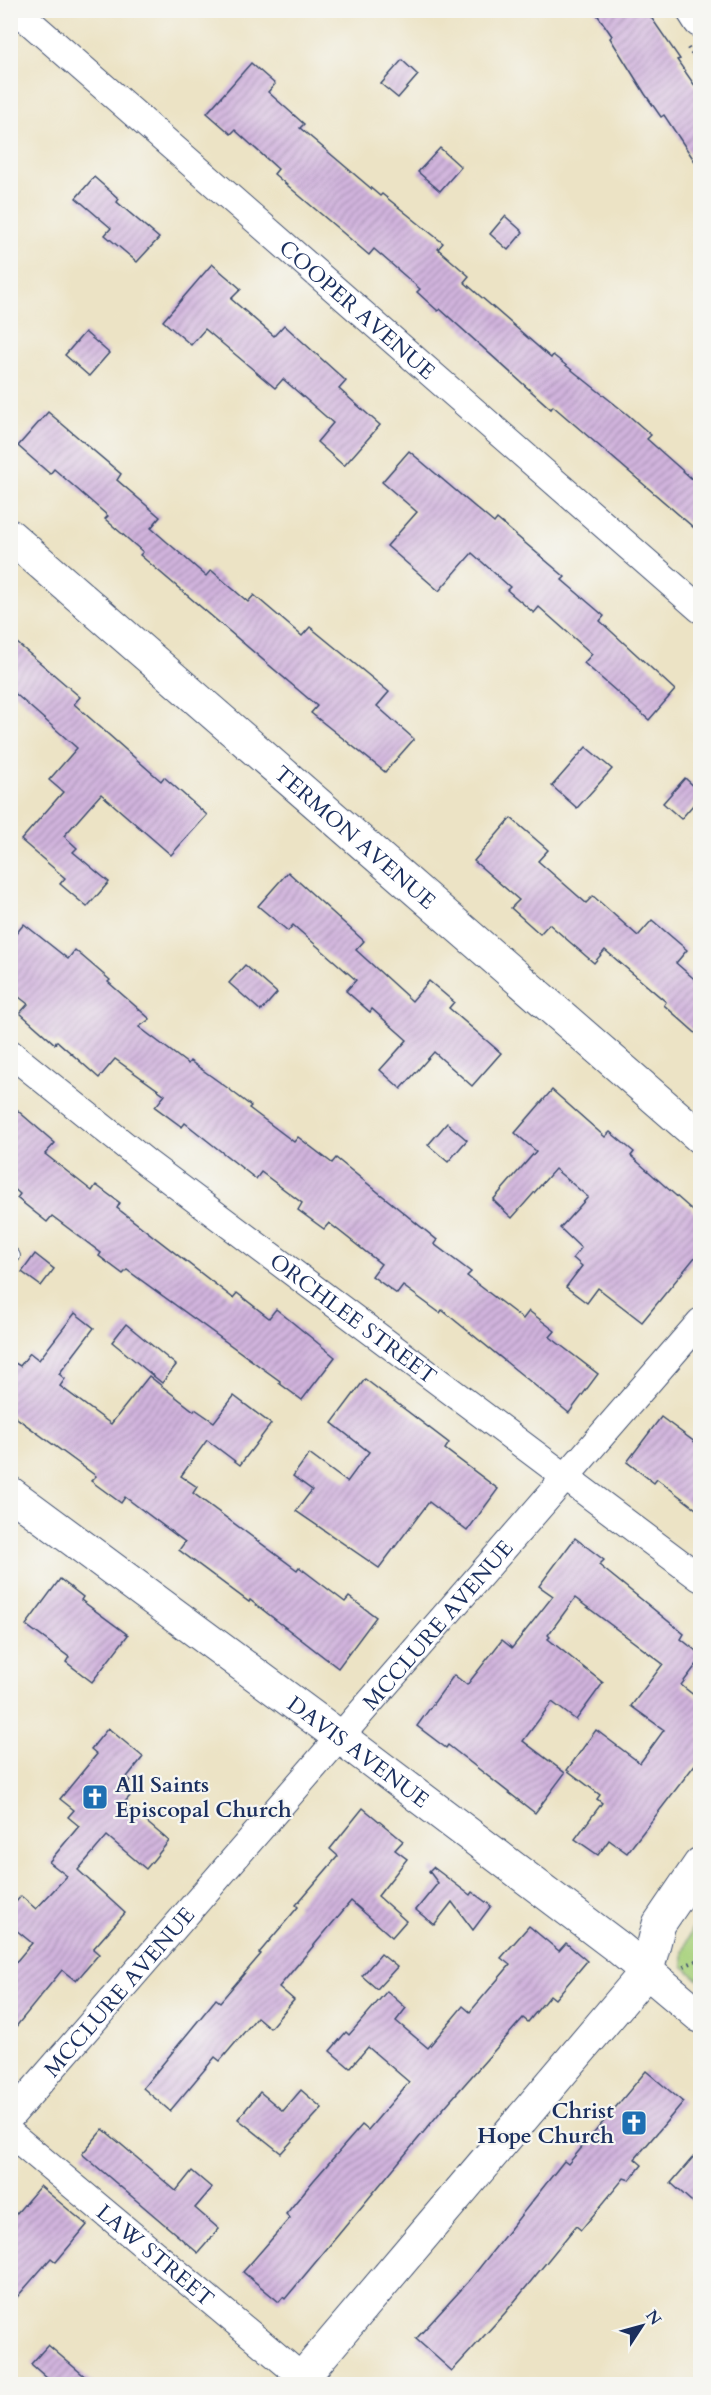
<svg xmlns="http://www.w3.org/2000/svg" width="711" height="2395" font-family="Cardo,serif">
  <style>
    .green { fill: #a8d17d; stroke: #62806e; stroke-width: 1.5 }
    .building { fill: url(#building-hatch) }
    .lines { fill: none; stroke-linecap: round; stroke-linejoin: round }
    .service-casing { stroke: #3a4a6d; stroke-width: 16 }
    .minor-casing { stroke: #3a4a6d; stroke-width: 29 }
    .tertiary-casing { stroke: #3a4a6d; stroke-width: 35 }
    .primary-casing { stroke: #3a4a6d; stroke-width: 35 }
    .path { stroke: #3a4a6d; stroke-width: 4; stroke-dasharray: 1.5 4.5; stroke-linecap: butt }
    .service { stroke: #fff; stroke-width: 14 }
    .minor { stroke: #fff; stroke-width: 27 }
    .tertiary { stroke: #fff; stroke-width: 33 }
    .primary { stroke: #fff; stroke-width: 33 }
    .labels { text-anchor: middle; stroke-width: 4.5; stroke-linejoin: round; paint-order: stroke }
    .street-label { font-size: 22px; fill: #1b2f5e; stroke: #f6f6f2 }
    .poi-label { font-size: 22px; font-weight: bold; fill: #1b2f5e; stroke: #f6f6f2; text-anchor: start }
  </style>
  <defs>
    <pattern id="building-hatch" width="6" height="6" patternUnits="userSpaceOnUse" patternTransform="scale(1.5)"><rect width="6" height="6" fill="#d1b4dd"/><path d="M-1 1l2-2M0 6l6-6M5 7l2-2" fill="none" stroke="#a993b6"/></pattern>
  </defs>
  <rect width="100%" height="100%" fill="#f6f6f2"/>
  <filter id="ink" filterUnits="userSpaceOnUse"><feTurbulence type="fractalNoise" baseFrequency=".0167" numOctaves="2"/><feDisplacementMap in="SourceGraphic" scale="12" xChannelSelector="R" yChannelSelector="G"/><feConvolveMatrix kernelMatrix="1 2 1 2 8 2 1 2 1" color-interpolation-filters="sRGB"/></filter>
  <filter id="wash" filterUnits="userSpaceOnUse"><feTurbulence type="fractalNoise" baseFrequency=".008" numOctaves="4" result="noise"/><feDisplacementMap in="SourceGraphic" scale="24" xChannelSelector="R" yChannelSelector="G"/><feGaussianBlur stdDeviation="1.35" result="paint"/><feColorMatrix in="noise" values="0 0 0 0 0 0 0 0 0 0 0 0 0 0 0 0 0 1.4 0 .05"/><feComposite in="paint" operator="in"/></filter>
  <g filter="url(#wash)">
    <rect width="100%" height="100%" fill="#ece3c5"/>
    <path class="green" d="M700 1907V1981L683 1966V1952Z"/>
    <g id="blocks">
      <g class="building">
        <path d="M594 10H646L680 59 677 60 700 93V169L664 115 661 117 645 94 610 38 612 36Z"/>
        <path d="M402 60 418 75 398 98 381 84Z"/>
        <path d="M251 63 275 84 268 92 304 124 300 128 380 196 382 194 443 243 438 249 469 276 464 282 551 358 553 355 627 414 651 435 647 439 700 486V533L553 406 551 409 440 309 438 311 429 303 417 292 420 289 374 249 369 255 274 174 278 169 235 130 231 134 207 113Z"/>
        <path d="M440 148 461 167 440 191 418 172Z"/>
        <path d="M94 177 119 199 117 202 159 238 137 262 105 235 111 228 76 198Z"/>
        <path d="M505 216 523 232 508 250 490 234Z"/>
        <path d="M212 264 241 289 231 299 274 336 284 325 346 381 339 389 380 425 344 466 317 442 333 423 283 379 275 388 205 329 191 345 163 321Z"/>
        <path d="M85 332 109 353 89 376 65 355Z"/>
        <path d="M48 412 121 474 117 480 160 517 151 528 206 576 211 570 248 602 254 595 302 636 310 627 389 692 377 706 414 739 385 772 311 713 317 706 140 555 143 552 105 519 108 516 54 469 50 474 18 446Z"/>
        <path d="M409 451 494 523 497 519 565 577 562 580 604 616 600 621 675 690 649 720 584 663 592 654 539 607 534 613 507 590 510 587 472 553 439 591 387 546 417 512 382 482Z"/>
        <path d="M10 637 80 697 74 704 161 781 164 777 207 815 171 855 101 794 64 836 77 848 73 852 109 882 87 907 60 884 65 878 21 840 63 792 49 780 77 748 10 689Z"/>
        <path d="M586 747 612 769 577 808 552 786Z"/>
        <path d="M685 778 700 792V797L681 819 663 803Z"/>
        <path d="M511 818 548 850 538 861 586 903 593 896 638 936 652 920 687 950 676 963 700 984V1037L664 1005 666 1002 605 950 594 963 549 924 540 934 511 908 519 900 474 861Z"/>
        <path d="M288 872 364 941 356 950 412 1001 429 981 454 1002 449 1008 501 1053 472 1086 434 1052 401 1089 380 1070 407 1040 372 1009 370 1012 346 991 356 980 293 925 288 931 258 906Z"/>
        <path d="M24 924 68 959 75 950 110 980 108 982 150 1019 139 1027 188 1064 190 1061 229 1089 251 1106 249 1108 294 1142 298 1137 332 1163 336 1158 437 1240 434 1244 471 1272 467 1276 523 1319 529 1311 555 1331 550 1337 598 1374 569 1413 442 1310 440 1313 403 1286 397 1294 372 1276 381 1264 329 1223 324 1229 298 1210 302 1203 261 1172 256 1179 185 1123 182 1127 155 1107 165 1095 115 1059 99 1078 57 1041 55 1044 20 1013 28 1004 10 990V941Z"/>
        <path d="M245 965 277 993 261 1011 229 983Z"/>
        <path d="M552 1090 605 1137 610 1132 634 1152 631 1156 700 1217V1251L642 1322 598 1288 587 1303 566 1287 582 1266 573 1258 581 1248 560 1228 588 1197 555 1169 512 1218 493 1200 536 1151 515 1133Z"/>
        <path d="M10 1104 55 1143 45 1154 92 1191 96 1185 120 1203 117 1208 233 1298 237 1293 269 1318 276 1309 335 1357 302 1400 279 1383 280 1381 127 1270 123 1274 99 1256 101 1253 52 1216 47 1222 17 1198 20 1194 10 1185Z"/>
        <path d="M447 1123 467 1140 448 1162 428 1145Z"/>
        <path d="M35 1254 54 1269 41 1286 22 1272Z"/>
        <path d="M75 1313 94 1328 59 1374 65 1379 60 1386 111 1424 149 1376 194 1411 195 1409 214 1422 234 1396 271 1424 240 1465 207 1440 181 1476 197 1487 193 1493 297 1570 299 1567 345 1602 349 1597 376 1617 338 1668 250 1600 249 1602 179 1550 185 1542 125 1497 121 1503 91 1481 96 1476 10 1413V1360L20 1366 30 1353 39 1360Z"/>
        <path d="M126 1324 176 1365 162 1383 112 1342Z"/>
        <path d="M365 1379 449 1443 445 1449 498 1489 467 1531 429 1502 379 1568 296 1511 312 1490 293 1476 309 1454 347 1482 369 1452 332 1423Z"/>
        <path d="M661 1417 700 1446V1512L657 1479 654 1483 627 1462Z"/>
        <path d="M575 1538 604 1560 599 1565 684 1634 681 1639 700 1654V1660L681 1685 700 1700V1758L627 1853 609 1840 598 1855 575 1839 602 1803 597 1799 600 1795 567 1770 596 1730 640 1763 664 1730 631 1706 663 1664 575 1598 548 1635 550 1637 548 1639 603 1683 576 1720 552 1702 523 1741 565 1773 535 1813 448 1745 446 1748 417 1726 454 1675 467 1685 502 1640 512 1648 553 1596 539 1586Z"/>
        <path d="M60 1579 83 1597 81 1600 128 1635 92 1682 66 1662 69 1657 26 1625Z"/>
        <path d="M108 1728 143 1757 127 1777 130 1780 122 1790 130 1796 124 1803 169 1841 146 1869 107 1836 78 1870 125 1913 93 1949 99 1954 76 1981 62 1970 10 2034V1969L32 1943 10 1925V1909L21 1896 36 1909 67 1876 49 1862 79 1826 68 1817 74 1810 60 1799 97 1754 91 1749Z"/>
        <path d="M363 1808 403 1841 395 1850 407 1859 378 1896 406 1921 392 1937 351 1901 279 1987 294 2000 270 2028 257 2017 220 2061 215 2057 170 2111 143 2088 216 1999 220 2002 261 1954 259 1953 298 1907 296 1905 338 1856 330 1849Z"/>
        <path d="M433 1867 470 1895 472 1892 491 1906 473 1930 452 1902 434 1925 416 1910 438 1883 429 1871Z"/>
        <path d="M529 1926 559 1951 566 1943 587 1961 555 1999 550 1995 528 2022 523 2018 442 2110 285 2299 283 2297 279 2302 243 2272 290 2218 286 2214 314 2180 362 2125 368 2130 409 2082 368 2047 350 2068 330 2051 346 2032 349 2035 387 1991 406 2008 396 2021 428 2048 463 2006 470 2012 510 1965 501 1958Z"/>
        <path d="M381 1954 397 1967 377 1989 362 1976Z"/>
        <path d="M646 2071 683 2102 635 2159 642 2165 630 2180 624 2178 581 2230 576 2226 505 2313 452 2371 416 2339 469 2281 564 2161 568 2164Z"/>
        <path d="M301 2090 322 2108 281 2153 238 2119 260 2092 283 2111Z"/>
        <path d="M103 2129 176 2191 192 2171 212 2188 195 2208 219 2229 198 2253 82 2154Z"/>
        <path d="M700 2149V2209L671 2183Z"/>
        <path d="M40 2186 87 2225 56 2262 51 2258 10 2305V2221Z"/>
        <path d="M48 2345 95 2385H55L31 2364Z"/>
      </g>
    </g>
  </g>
  <g filter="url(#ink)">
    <use href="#blocks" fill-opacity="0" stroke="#3a4a6d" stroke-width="1.5"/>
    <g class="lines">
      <defs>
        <path id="service" d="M10 1254 13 1256"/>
        <g id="minor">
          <path id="s1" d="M16 10 700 609"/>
          <path id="s2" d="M10 1053 147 1163 700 1578"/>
          <path id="s3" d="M10 2117 700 1322"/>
          <path id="s4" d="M10 2133 303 2378"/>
        </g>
        <g id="tertiary">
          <path id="s5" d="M10 536 700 1137"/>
          <path id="s6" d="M10 1493 360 1752 619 1948 700 2016"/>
          <path d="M297 2384 647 1971 659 1924 700 1864"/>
        </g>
        <path id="primary" d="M693 10 700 21"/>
      </defs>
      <use href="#service" class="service-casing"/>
      <use href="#minor" class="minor-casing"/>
      <use href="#tertiary" class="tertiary-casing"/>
      <use href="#primary" class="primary-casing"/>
      <g class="path">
        <path d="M688 48 700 66"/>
        <path d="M684 1966 700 1959"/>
      </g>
      <use href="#service" class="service"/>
      <use href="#minor" class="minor"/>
      <use href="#tertiary" class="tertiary"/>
      <use href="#primary" class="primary"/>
    </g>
  </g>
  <defs>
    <symbol id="church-square" viewBox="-11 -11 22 22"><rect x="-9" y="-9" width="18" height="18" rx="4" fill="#1f6fb2" stroke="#f6f6f2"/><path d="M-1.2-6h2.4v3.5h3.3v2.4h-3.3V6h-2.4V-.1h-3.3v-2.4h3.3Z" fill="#fff"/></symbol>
  </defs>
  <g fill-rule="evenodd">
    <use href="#church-square" x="80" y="1782" width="30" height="30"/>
    <use href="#church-square" x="619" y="2108" width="30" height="30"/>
  </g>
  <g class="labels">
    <g class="street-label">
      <text dy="8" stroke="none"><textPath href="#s1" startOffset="454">COOPER AVENUE</textPath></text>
      <text dy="8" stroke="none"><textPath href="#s5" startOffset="458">TERMON AVENUE</textPath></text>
      <text dy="8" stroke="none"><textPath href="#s2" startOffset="434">ORCHLEE STREET</textPath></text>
      <text dy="8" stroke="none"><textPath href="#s3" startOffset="652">MCCLURE AVENUE</textPath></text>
      <text dy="8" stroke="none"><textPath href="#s6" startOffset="434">DAVIS AVENUE</textPath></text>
      <text dy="8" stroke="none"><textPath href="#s3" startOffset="166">MCCLURE AVENUE</textPath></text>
      <text dy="8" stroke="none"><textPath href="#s4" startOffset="190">LAW STREET</textPath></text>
    </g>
    <g class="poi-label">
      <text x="115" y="1792">All Saints<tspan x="115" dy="25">Episcopal Church</tspan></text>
      <text x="614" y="2118" text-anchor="end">Christ<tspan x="614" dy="25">Hope Church</tspan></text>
    </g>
  </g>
  <rect width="711" height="2395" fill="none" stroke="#f6f6f2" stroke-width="36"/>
  <g transform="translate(642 2326) rotate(54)" stroke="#f6f6f2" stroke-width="4.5" paint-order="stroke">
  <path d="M0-4.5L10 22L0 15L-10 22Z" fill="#1b2f5e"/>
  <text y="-9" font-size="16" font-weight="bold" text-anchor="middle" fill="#1b2f5e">N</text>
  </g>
</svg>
